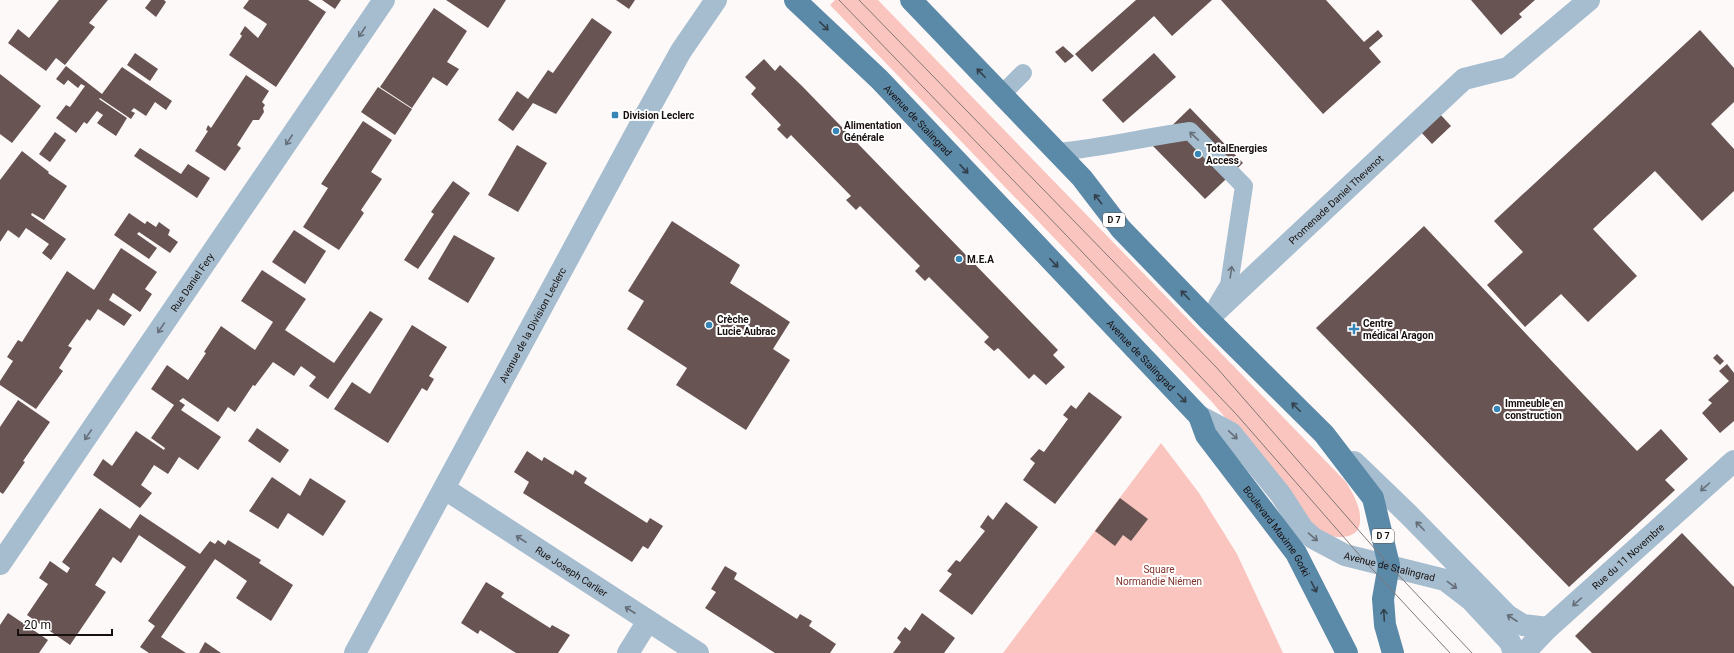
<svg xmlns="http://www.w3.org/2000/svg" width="1734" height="653" font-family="Roboto,sans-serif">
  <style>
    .green { fill: #fac5be }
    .building { fill: #685452 }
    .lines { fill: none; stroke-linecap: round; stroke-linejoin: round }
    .service { stroke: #a5bdcf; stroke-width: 18 }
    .pedestrian { stroke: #a5bdcf; stroke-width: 22 }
    .minor { stroke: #a5bdcf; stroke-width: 22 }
    .primary { stroke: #5b89a8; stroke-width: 22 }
    .tram { stroke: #7f7877; stroke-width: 1 }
    .oneway { stroke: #33404c }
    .oneway2 { stroke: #666f79 }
    .poi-dot { fill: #3586b7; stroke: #fff; stroke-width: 1.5 }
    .labels { text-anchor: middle; stroke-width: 4; stroke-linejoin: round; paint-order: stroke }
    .shield { fill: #fff; stroke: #5d5857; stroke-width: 1 }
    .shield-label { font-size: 9px; font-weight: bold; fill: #18100f }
    .poi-label { font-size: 10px; font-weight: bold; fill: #18100f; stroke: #fff; text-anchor: start }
    .street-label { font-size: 10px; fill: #18100f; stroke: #fff }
    .park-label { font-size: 10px; fill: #80312b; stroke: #fff }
  </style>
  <rect width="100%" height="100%" fill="#fef9f9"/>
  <g class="green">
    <path d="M835 0H878L1346 482C1353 494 1361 507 1360 521 1360 543 1327 539 1316 529 1306 522 1292 499 1284 489 1260 459 1236 430 1212 402L830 5Z"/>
    <path d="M1161 443 1199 493 1237 554 1283 653H1003Z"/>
  </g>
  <g class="building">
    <path d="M59 0H108L89 23 95 27 65 65 56 58 46 71 8 43 18 29 29 38Z"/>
    <path d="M151 0H164L166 2 156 17 145 8Z"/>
    <path d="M249 0H308L326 12 276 87 229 55 242 36 240 34 245 26 258 38 267 24 243 8Z"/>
    <path d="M322 0H341L335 9Z"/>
    <path d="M446 0H506L488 28Z"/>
    <path d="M616 0H635L629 9Z"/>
    <path d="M1136 0H1212L1172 36 1154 16 1092 72 1075 54Z"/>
    <path d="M1221 0H1326L1364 42 1378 30 1383 36 1369 48 1381 62 1323 114Z"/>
    <path d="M1471 0H1535L1519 14 1522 17 1501 35Z"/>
    <path d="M434 8 467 31 447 62 459 69 447 86 433 77 412 108 380 87Z"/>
    <path d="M592 18 612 32 556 114 533 103 513 131 498 120 517 91 528 99 548 70 553 73Z"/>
    <path d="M1700 30 1734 68V102L1711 124 1734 149V191L1702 221 1655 171 1593 229 1637 276 1588 322 1561 294 1525 327 1487 285 1523 252 1494 221Z"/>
    <path d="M1063 46 1074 56 1065 63 1055 52Z"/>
    <path d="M135 53 158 69 150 81 127 65Z"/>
    <path d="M1154 53 1176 77 1123 123 1102 100Z"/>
    <path d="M764 59 775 71 780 65 802 86 1058 350 1053 355 1065 367 1046 385 1034 374 1029 379 998 348 994 351 984 342 989 337 929 277 925 281 915 271 920 266 860 206 856 210 846 200 851 196 791 135 787 139 777 129 781 125 751 94 756 88 745 77Z"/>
    <path d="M66 66 102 94 122 67 172 101 166 110 155 102 146 116 134 108 131 111 135 113 131 119 100 98 99 99 127 118 116 136 97 123 103 115 97 111 87 124 84 122 76 133 56 118 66 105 70 107 85 86 81 84 78 88 68 80 64 85 56 79Z"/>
    <path d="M0 74 41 106 12 143 0 134Z"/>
    <path d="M246 75 269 91 262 102 265 105 263 108 264 112 259 120H253L237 145 241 148 225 171 195 151 208 131 206 130 208 125 211 128Z"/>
    <path d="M378 87 412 109 395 135 361 112Z"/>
    <path d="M1190 108 1243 163 1205 199 1152 145Z"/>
    <path d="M1439 113 1451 126 1432 144 1420 131Z"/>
    <path d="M363 121 392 140 371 172 382 179 361 210 364 213 339 250 303 227 328 188 321 184Z"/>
    <path d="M55 132 66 140 50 162 39 154Z"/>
    <path d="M517 145 547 163 518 212 488 195Z"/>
    <path d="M140 148 181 174 188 164 210 178 197 198 134 156Z"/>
    <path d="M22 151 49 172 48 173 67 186 44 220 32 213 31 215 66 239 51 260 42 253 49 244 26 228 19 238 8 230 0 242V180Z"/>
    <path d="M453 181 470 193 418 269 404 260 434 214 431 212Z"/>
    <path d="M129 213 145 224 147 221 156 227 159 222 170 230 168 235 178 242 170 253 139 232 137 234 157 248 149 259 114 235Z"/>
    <path d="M672 221 740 265 730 283 790 322 773 349 790 360 746 430 676 385 687 368 627 329 644 301 628 291Z"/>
    <path d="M1424 226 1637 451 1661 429 1688 459 1665 480 1675 490 1569 587 1316 328Z"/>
    <path d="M294 230 326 251 305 284 272 262Z"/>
    <path d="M454 235 495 258 468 303 428 279Z"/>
    <path d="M121 248 157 272 145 289 152 294 140 312 113 293 109 300 132 315 124 326 98 309 90 321 87 319 68 346 72 348 59 368 63 371 36 409 0 385V381L13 361 7 357 18 340 22 342 67 271 94 290Z"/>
    <path d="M262 270 306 299 285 330 334 363 370 311 383 319 328 399 309 386 316 377 301 366 294 376 273 362 255 386 253 385 235 412 228 407 218 422 183 398 179 401 185 405 181 410 221 437 198 470 179 457 168 474 154 465 141 485 152 493 140 508 93 475 103 459 112 466 136 431 164 450 165 448 151 438 174 405 151 389 167 365 188 380 206 353 204 352 221 326 255 350 273 322 241 301Z"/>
    <path d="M412 325 447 347 429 376 434 379 427 391 422 388 388 443 334 409 352 382 370 394Z"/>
    <path d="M1717 354 1724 361 1720 365 1713 358Z"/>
    <path d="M1727 364 1734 373V421L1720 433 1702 413 1712 403 1708 400 1729 381 1719 371Z"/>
    <path d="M1089 392 1122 417 1055 504 1023 480 1035 463 1030 459 1039 449 1044 452 1068 419 1063 415 1071 405 1076 409Z"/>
    <path d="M18 400 50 422 23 461 25 462 3 494 0 492V427Z"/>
    <path d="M257 428 289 450 280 463 248 441Z"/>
    <path d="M527 451 542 461 544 457 573 475 575 470 587 478 584 483 647 523 650 518 663 526 648 549 643 546 632 562 523 493 529 482 514 472Z"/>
    <path d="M272 477 300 496 310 478 346 501 323 536 288 513 278 529 249 511Z"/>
    <path d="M1120 498 1148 519 1131 541 1123 535 1115 546 1095 531Z"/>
    <path d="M1006 502 1038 527 972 615 939 591 952 574 947 571 956 560 960 562 985 531 980 527 988 515 993 520Z"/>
    <path d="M100 508 130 529 140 514 200 554 210 541 215 544 218 540 225 545 228 540 261 560 259 563 293 585 271 621 236 598 247 581 215 559 161 637 186 653H149L140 647 155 626 148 621 186 567 139 535 121 563 113 557 95 585 106 592 70 645 27 615 48 584 39 578 50 561 67 573 70 568 62 562Z"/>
    <path d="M1682 533 1734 587V653H1592L1575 636Z"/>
    <path d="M725 566 737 573 734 579 797 619 800 614 812 621 809 626 836 644 830 653H775L705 608 716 592 711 589Z"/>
    <path d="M486 582 504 593 501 597 550 628 552 625 570 635 558 653H516L480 630 478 634 461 623Z"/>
    <path d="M8 613 48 640 39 653H0V625Z"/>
    <path d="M922 613 955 638 944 653H893L901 642 897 638 905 627 910 631Z"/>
    <path d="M205 642 221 653H199Z"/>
  </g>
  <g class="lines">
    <g class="service">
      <path d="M1002 94 1023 73"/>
      <path d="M1057 152C1102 148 1146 137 1190 131L1244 186 1229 285 1217 305"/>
    </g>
    <path class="pedestrian" id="s1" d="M1208 319 1464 79 1508 68 1589 0"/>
    <g class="minor">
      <path id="s2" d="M1199 416 1231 433 1281 495 1303 529 1313 538 1345 555 1445 580 1471 600 1510 642 1514 653"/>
      <path d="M1354 462 1409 515 1507 615 1523 625 1548 628"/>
      <path id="s3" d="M445 489 698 653"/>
      <path id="s4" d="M0 564 384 0"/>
      <path id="s5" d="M355 653 645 116 681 51 716 0"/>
      <path d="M628 653 648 621"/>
      <path id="s6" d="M1524 653 1548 628 1734 461"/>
    </g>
    <g class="primary">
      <path id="s7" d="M795 0 879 79 1199 416 1206 435 1296 553 1347 653"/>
      <path d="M911 0 1082 178 1121 229 1208 319 1324 434 1373 498 1389 565 1383 599 1385 625 1393 653"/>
    </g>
    <g class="tram">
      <path d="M839 0 1067 236 1237 415 1362 558 1450 653"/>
      <path d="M859 0 1217 368 1389 565 1472 653"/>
    </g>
  </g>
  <defs><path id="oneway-shaft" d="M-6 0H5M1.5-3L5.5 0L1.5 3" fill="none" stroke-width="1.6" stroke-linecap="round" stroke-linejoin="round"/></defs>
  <g class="oneway">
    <use href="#oneway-shaft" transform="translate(824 26) rotate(44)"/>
    <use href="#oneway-shaft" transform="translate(981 73) rotate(-134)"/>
    <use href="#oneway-shaft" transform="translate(964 169) rotate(47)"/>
    <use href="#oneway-shaft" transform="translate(1098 199) rotate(-128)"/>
    <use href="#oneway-shaft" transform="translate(1054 263) rotate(46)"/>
    <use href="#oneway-shaft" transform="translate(1185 295) rotate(-134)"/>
    <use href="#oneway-shaft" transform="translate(1182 398) rotate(46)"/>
    <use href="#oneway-shaft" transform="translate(1296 407) rotate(-135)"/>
    <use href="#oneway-shaft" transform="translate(1314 587) rotate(63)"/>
    <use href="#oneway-shaft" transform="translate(1384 615) rotate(-93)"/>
  </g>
  <g class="oneway2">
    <use href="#oneway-shaft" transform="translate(362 32) rotate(124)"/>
    <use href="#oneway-shaft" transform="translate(1194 136) rotate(-137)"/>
    <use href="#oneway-shaft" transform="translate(289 140) rotate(124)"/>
    <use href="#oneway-shaft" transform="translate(1231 272) rotate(-82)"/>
    <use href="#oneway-shaft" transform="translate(161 328) rotate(124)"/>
    <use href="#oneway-shaft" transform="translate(88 435) rotate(124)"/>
    <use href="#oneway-shaft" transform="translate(1233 435) rotate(43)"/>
    <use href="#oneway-shaft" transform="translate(1705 487) rotate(138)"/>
    <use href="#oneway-shaft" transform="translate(1420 526) rotate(-134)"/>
    <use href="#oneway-shaft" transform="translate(1313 537) rotate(40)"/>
    <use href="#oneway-shaft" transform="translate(521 539) rotate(-147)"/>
    <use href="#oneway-shaft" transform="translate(1452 585) rotate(37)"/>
    <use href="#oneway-shaft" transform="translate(1577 602) rotate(138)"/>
    <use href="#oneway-shaft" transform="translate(630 610) rotate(-147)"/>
    <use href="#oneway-shaft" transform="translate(1512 618) rotate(-147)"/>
  </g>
  <g class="poi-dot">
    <rect x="611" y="111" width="8" height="8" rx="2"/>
    <circle cx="836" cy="131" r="4"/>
    <circle cx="1198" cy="154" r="4"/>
    <circle cx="959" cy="259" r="4"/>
    <circle cx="709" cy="325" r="4"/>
    <path d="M1352 323h4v4h4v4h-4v4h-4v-4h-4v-4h4z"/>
    <circle cx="1497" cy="409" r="4"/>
  </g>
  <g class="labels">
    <g class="shield">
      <rect x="1103" y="213" width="22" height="14" rx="3"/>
      <rect x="1372" y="529" width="22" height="14" rx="3"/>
    </g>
    <g class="shield-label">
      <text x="1114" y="223">D 7</text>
      <text x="1383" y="539">D 7</text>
    </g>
    <g class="poi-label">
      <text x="623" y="119">Division Leclerc</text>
      <text x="844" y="129">Alimentation<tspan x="844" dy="12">Générale</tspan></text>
      <text x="1206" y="152">TotalEnergies<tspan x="1206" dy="12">Access</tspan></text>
      <text x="967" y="263">M.E.A</text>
      <text x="717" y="323">Crèche<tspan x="717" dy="12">Lucie Aubrac</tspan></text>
      <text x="1363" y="327">Centre<tspan x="1363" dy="12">médical Aragon</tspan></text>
      <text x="1505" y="407">Immeuble en<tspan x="1505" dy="12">construction</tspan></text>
    </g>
    <g class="street-label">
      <text dy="4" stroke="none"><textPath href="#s7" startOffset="172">Avenue de Stalingrad</textPath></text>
      <text dy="4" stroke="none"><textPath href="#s1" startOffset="175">Promenade Daniel Thevenot</textPath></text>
      <text dy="4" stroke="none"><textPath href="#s4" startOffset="341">Rue Daniel Fery</textPath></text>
      <text dy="4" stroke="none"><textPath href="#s5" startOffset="373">Avenue de la Division Leclerc</textPath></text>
      <text dy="4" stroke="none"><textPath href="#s7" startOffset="496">Avenue de Stalingrad</textPath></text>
      <text dy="4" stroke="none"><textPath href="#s7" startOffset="720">Boulevard Maxime Gorki</textPath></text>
      <text dy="4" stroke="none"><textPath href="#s6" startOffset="142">Rue du 11 Novembre</textPath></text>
      <text dy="4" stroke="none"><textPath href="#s2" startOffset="252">Avenue de Stalingrad</textPath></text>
      <text dy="4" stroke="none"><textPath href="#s3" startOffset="151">Rue Joseph Carlier</textPath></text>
    </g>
    <g class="park-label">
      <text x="1159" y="573">Square<tspan x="1159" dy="12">Normandie Niémen</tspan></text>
    </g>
  </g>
  <path d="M18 629v6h94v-6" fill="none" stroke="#18100f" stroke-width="2"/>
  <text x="24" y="629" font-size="12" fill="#18100f" stroke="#ffffff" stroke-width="3" paint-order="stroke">20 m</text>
</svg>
